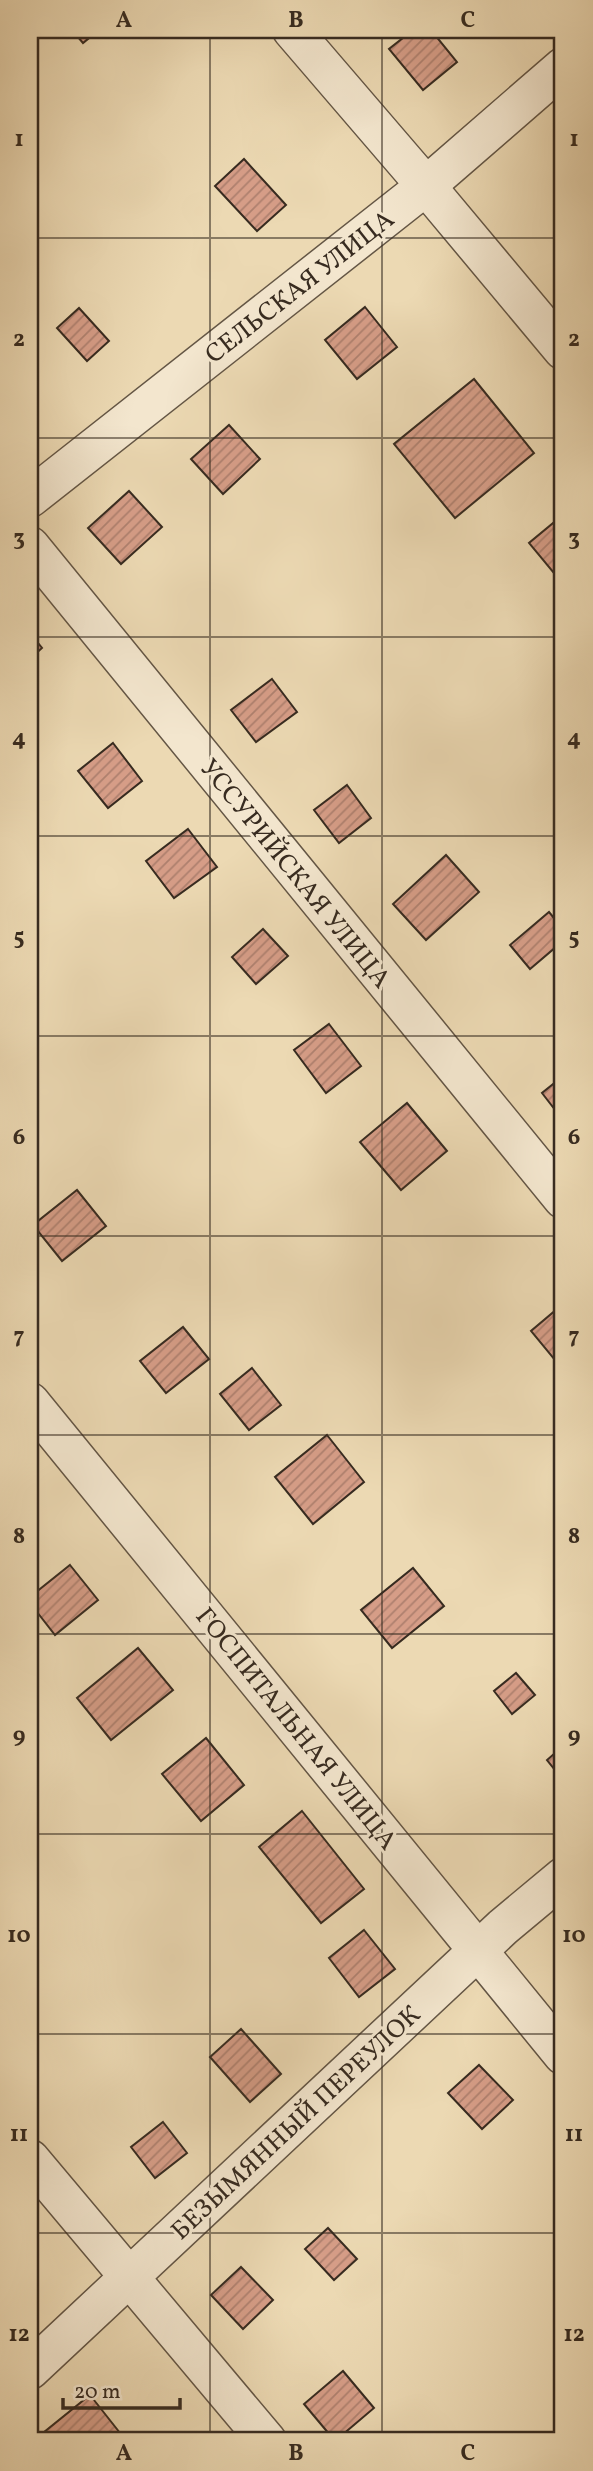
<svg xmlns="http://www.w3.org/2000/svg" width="593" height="2471" font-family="Vollkorn,serif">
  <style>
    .building { fill: url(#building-hatch); stroke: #372b20; stroke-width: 2 }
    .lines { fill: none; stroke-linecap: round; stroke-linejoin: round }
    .minor-casing { stroke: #645645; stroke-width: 41 }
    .minor { stroke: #f3e6ce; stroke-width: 38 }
    .grid { fill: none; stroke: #372b20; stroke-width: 2; stroke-opacity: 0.55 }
    .labels { text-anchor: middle; stroke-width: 6; stroke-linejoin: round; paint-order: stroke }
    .street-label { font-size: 26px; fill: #372b20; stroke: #f3e6ce }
    .neatline { fill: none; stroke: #372b20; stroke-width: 2.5 }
    .grid-label { font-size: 23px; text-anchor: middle; font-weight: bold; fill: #372b20 }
  </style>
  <defs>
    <pattern id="building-hatch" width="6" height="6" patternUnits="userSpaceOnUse" patternTransform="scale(1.75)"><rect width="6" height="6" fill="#d69d87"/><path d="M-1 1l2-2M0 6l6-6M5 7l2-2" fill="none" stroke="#ae806e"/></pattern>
  </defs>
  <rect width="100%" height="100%" fill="#ecd9b3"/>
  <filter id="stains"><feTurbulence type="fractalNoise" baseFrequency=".00286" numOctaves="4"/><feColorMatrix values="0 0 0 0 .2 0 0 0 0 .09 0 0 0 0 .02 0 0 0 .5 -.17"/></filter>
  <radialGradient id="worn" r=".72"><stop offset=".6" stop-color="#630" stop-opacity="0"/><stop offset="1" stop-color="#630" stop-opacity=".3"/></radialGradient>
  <g class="building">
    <path d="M72 30H99L83 43Z"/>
    <path d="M413 30H431L457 62 423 90 389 49Z"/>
    <path d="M244 159 286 205 257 231 215 186Z"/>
    <path d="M365 307 397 347 357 379 325 340Z"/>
    <path d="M79 308 109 341 87 361 57 328Z"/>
    <path d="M474 379 534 453 455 518 394 444Z"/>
    <path d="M229 425 260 459 223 494 191 459Z"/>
    <path d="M129 491 162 527 121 564 88 528Z"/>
    <path d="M558 519 563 525V584L529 543Z"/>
    <path d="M30 633 42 648 30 659Z"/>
    <path d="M272 679 297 712 256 742 231 710Z"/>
    <path d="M113 743 142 781 108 808 78 771Z"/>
    <path d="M347 785 371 818 339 843 314 810Z"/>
    <path d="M188 829 217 867 174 898 146 861Z"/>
    <path d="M446 855 479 892 426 940 393 904Z"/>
    <path d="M549 912 563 929V941L530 969 510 945Z"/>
    <path d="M263 929 288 956 256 984 232 957Z"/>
    <path d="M329 1024 361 1066 326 1093 294 1050Z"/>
    <path d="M563 1076V1120L542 1093Z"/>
    <path d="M407 1103 447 1151 401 1190 360 1142Z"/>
    <path d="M77 1190 106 1226 62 1261 33 1225Z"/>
    <path d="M563 1304V1362L559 1365 531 1331Z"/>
    <path d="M183 1327 209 1359 166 1393 140 1361Z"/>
    <path d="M252 1368 281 1405 249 1430 220 1394Z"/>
    <path d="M327 1435 364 1482 313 1524 275 1477Z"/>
    <path d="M70 1565 98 1600 55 1635 30 1603V1597Z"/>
    <path d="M413 1568 444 1606 392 1648 361 1610Z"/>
    <path d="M138 1648 173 1690 111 1740 77 1698Z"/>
    <path d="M516 1673 535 1695 512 1714 494 1691Z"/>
    <path d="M206 1738 244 1785 201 1821 162 1774Z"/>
    <path d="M563 1746V1780L547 1760Z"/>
    <path d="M302 1811 364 1889 321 1923 259 1847Z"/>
    <path d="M364 1930 395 1969 359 1997 329 1958Z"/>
    <path d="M241 2029 281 2074 250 2102 210 2057Z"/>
    <path d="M479 2065 513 2100 482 2129 448 2093Z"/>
    <path d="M163 2122 187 2153 155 2178 131 2147Z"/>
    <path d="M563 2206V2223L555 2213Z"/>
    <path d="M328 2228 357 2259 334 2280 305 2249Z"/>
    <path d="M241 2267 273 2300 243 2329 211 2295Z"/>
    <path d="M343 2371 374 2408 335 2441 304 2404Z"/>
    <path d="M90 2395 120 2433 109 2441H41L38 2437Z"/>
  </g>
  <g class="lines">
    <defs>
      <g id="minor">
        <path d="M292 30 426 186 563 350"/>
        <path d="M30 498 426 186 563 67"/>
        <path d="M30 546 563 1199"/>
        <path d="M30 1402 563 2055"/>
        <path d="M30 2159 267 2441"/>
        <path d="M30 2370 503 1927 563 1877"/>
      </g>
    </defs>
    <use href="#minor" class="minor-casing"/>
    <use href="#minor" class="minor"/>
  </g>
  <path class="grid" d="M210 30V2441M382 30V2441M30 238H563M30 438H563M30 637H563M30 836H563M30 1036H563M30 1236H563M30 1435H563M30 1634H563M30 1834H563M30 2034H563M30 2233H563"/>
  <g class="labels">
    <g class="street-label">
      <text transform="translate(299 286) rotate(-38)" y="9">СЕЛЬСКАЯ УЛИЦА</text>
      <text transform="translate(296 873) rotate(51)" y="9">УССУРИЙСКАЯ УЛИЦА</text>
      <text transform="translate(297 1728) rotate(51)" y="9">ГОСПИТАЛЬНАЯ УЛИЦА</text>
      <text transform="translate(295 2122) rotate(-43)" y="9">БЕЗЫМЯННЫЙ ПЕРЕУЛОК</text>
    </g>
  </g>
  <rect width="593" height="2471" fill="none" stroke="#ecd9b3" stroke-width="77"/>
  <path d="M63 2398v10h117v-10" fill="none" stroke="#372b20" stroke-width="3.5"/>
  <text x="74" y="2398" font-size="21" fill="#372b20" stroke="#f3e6ce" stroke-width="5" paint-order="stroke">20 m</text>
  <rect x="38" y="38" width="516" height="2394" class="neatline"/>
  <g class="grid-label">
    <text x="124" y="27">A</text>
    <text x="296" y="27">B</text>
    <text x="468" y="27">C</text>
    <text x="19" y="146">1</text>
    <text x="574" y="146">1</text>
    <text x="19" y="346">2</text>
    <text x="574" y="346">2</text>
    <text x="19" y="545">3</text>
    <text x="574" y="545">3</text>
    <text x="19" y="745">4</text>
    <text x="574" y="745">4</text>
    <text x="19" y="944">5</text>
    <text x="574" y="944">5</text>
    <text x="19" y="1144">6</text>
    <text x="574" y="1144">6</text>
    <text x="19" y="1343">7</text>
    <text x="574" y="1343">7</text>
    <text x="19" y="1543">8</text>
    <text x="574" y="1543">8</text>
    <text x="19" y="1742">9</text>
    <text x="574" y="1742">9</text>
    <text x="19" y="1942">10</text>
    <text x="574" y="1942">10</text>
    <text x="19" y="2141">11</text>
    <text x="574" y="2141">11</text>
    <text x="19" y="2341">12</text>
    <text x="574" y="2341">12</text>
    <text x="124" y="2460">A</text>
    <text x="296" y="2460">B</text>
    <text x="468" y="2460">C</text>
  </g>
  <rect width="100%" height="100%" filter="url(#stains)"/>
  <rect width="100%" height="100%" fill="url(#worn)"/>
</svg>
